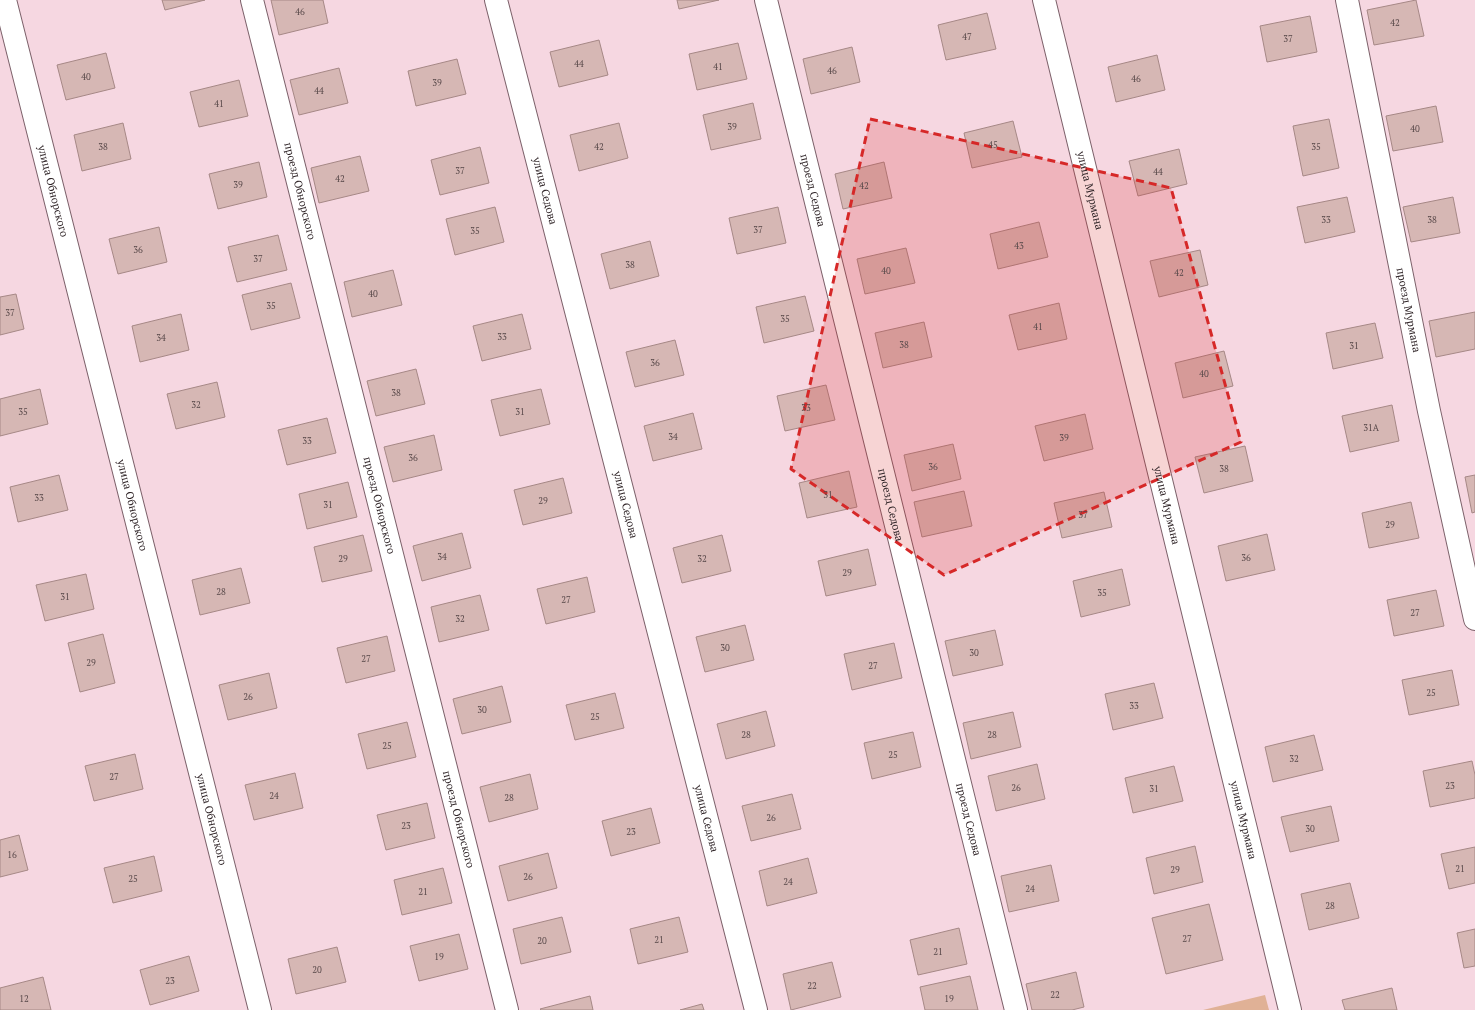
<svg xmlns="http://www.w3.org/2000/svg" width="1475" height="1010" font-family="'PT Serif',serif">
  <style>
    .green { fill: #e0b196 }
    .building { fill: #d6b7b4; stroke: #a68886 }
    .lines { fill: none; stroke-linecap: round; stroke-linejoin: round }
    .minor-casing { stroke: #7c616a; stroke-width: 24 }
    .minor { stroke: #fff; stroke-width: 22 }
    .marked { fill: #d62828; fill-opacity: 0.2; stroke: #d62828; stroke-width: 3; stroke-dasharray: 8 5; stroke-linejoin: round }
    .labels { text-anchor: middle; stroke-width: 3.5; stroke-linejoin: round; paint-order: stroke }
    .number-label { font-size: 9px; fill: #5a4a4b }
    .street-label { font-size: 11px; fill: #302528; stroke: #f6d7e1 }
  </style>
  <rect width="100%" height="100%" fill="#f6d7e1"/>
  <path class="green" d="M1265 995 1269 1010H1203Z"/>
  <g class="building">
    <path d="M162 0H205L165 10Z"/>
    <path d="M271 0H323L328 23 279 35Z"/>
    <path d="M677 0H719L679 9Z"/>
    <path d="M1416 0 1424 36 1374 45 1367 10Z"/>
    <path d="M987 13 996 49 946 60 938 25Z"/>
    <path d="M1310 16 1317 52 1267 62 1260 26Z"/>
    <path d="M599 40 608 75 559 87 550 52Z"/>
    <path d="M738 43 747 79 697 90 689 54Z"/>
    <path d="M852 47 860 82 811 94 803 59Z"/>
    <path d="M106 53 115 88 66 100 57 65Z"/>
    <path d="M1157 55 1165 90 1116 102 1108 67Z"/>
    <path d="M457 59 466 94 416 106 408 71Z"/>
    <path d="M339 68 348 103 299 115 290 80Z"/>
    <path d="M239 80 248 116 199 127 190 92Z"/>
    <path d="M753 103 761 139 711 150 703 115Z"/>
    <path d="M1436 106 1443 142 1393 151 1386 116Z"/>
    <path d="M1329 119 1339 168 1303 176 1293 126Z"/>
    <path d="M1013 121 1022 157 972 168 964 133Z"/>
    <path d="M123 123 131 159 82 171 74 135Z"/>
    <path d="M619 123 628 158 579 171 570 135Z"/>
    <path d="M480 147 489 183 440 195 431 160Z"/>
    <path d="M1179 149 1187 184 1138 196 1129 161Z"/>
    <path d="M360 156 369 191 319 203 311 168Z"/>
    <path d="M259 162 267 197 218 209 209 174Z"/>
    <path d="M884 162 892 198 843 209 835 174Z"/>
    <path d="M1347 197 1355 232 1305 243 1297 207Z"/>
    <path d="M1453 197 1460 233 1411 242 1403 207Z"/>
    <path d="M495 207 504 242 455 255 446 219Z"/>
    <path d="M778 207 786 243 737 254 729 218Z"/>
    <path d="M1039 222 1048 257 998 269 990 234Z"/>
    <path d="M159 227 167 262 118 274 109 239Z"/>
    <path d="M278 235 287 270 237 282 228 247Z"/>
    <path d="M650 241 659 276 610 289 601 254Z"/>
    <path d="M906 248 915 283 865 294 857 259Z"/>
    <path d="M1200 250 1208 285 1159 297 1150 261Z"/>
    <path d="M393 270 402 305 352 317 344 282Z"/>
    <path d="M291 283 300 318 251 330 242 295Z"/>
    <path d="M16 294 24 329 0 335V297Z"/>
    <path d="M805 296 814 331 764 343 756 307Z"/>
    <path d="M1059 303 1067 339 1018 350 1009 315Z"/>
    <path d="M1475 312V349L1436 357 1429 321Z"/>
    <path d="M181 314 189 350 140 362 132 326Z"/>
    <path d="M522 314 531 349 482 361 473 326Z"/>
    <path d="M924 322 932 357 883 368 875 333Z"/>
    <path d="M1375 323 1383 358 1333 369 1326 333Z"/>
    <path d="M675 340 684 375 635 387 626 352Z"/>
    <path d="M1224 351 1233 386 1183 398 1175 363Z"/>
    <path d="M416 369 425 404 376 416 367 381Z"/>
    <path d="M217 382 225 417 176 429 167 394Z"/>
    <path d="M826 385 835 420 785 431 777 396Z"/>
    <path d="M40 389 48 424 0 436V399Z"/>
    <path d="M541 389 550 424 500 436 491 400Z"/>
    <path d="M1392 405 1399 441 1350 452 1342 416Z"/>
    <path d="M693 413 702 449 653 461 644 426Z"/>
    <path d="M1085 414 1093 449 1044 461 1035 426Z"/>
    <path d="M327 418 336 453 287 465 278 430Z"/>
    <path d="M434 435 442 470 393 482 384 447Z"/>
    <path d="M953 444 961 479 912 491 904 455Z"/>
    <path d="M1245 446 1253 481 1204 493 1195 457Z"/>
    <path d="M849 471 857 507 807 518 799 483Z"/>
    <path d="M59 475 68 510 18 522 10 487Z"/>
    <path d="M1475 475V512L1472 513 1465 477Z"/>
    <path d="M563 478 572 513 523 525 514 490Z"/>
    <path d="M348 482 357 517 307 529 299 494Z"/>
    <path d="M964 491 972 526 922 537 914 502Z"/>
    <path d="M1104 492 1112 527 1062 538 1054 503Z"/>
    <path d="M1411 502 1419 538 1369 548 1362 513Z"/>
    <path d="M462 533 471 568 422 581 413 546Z"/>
    <path d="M1267 534 1275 570 1226 581 1218 546Z"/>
    <path d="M363 535 372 571 322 582 314 547Z"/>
    <path d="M722 535 731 571 682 583 673 548Z"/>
    <path d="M868 549 876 585 826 596 818 561Z"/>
    <path d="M241 568 250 603 200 615 192 580Z"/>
    <path d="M1122 569 1130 605 1081 617 1073 581Z"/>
    <path d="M86 574 94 609 45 621 36 585Z"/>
    <path d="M587 577 595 612 546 624 537 589Z"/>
    <path d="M1436 590 1444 626 1394 636 1387 600Z"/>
    <path d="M480 595 489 630 439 642 431 607Z"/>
    <path d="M745 625 754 660 705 672 696 637Z"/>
    <path d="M995 630 1003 665 953 676 945 641Z"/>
    <path d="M103 634 115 683 80 692 68 643Z"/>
    <path d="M387 636 395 671 346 683 337 648Z"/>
    <path d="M894 643 902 678 852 690 844 654Z"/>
    <path d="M1452 670 1459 705 1409 715 1402 680Z"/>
    <path d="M269 673 277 708 228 720 219 685Z"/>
    <path d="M1154 683 1163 718 1113 730 1105 694Z"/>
    <path d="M502 686 511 722 462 734 453 699Z"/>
    <path d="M615 693 624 728 575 740 566 705Z"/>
    <path d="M766 711 775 746 726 759 717 724Z"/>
    <path d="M1013 712 1021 747 971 759 963 723Z"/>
    <path d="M407 722 416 757 367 769 358 734Z"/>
    <path d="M913 732 921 767 872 779 864 743Z"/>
    <path d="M1314 735 1323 770 1273 782 1265 747Z"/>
    <path d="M135 754 143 789 94 801 85 766Z"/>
    <path d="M1472 761 1475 775V798L1430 807 1423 771Z"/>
    <path d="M1037 764 1045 799 996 811 988 776Z"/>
    <path d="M1174 766 1183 801 1133 813 1125 778Z"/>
    <path d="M295 773 303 808 254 820 245 785Z"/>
    <path d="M530 774 538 809 489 822 480 787Z"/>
    <path d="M792 794 801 829 751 841 742 806Z"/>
    <path d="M427 803 435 838 386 850 377 815Z"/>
    <path d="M1331 806 1339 841 1290 852 1281 817Z"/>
    <path d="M651 808 660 843 611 856 602 821Z"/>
    <path d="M19 835 28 870 0 877V840Z"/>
    <path d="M1195 846 1203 882 1154 894 1146 858Z"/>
    <path d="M1475 847V883L1449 889 1441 854Z"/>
    <path d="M548 853 557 888 508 901 499 866Z"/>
    <path d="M154 856 162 891 113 903 104 868Z"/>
    <path d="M808 858 817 893 767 906 759 871Z"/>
    <path d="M1051 865 1059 901 1009 912 1001 876Z"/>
    <path d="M443 868 452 903 402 915 394 880Z"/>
    <path d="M1350 883 1359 918 1309 930 1301 894Z"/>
    <path d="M1209 904 1223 960 1166 974 1152 918Z"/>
    <path d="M562 917 571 952 521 964 513 929Z"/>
    <path d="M679 917 688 952 638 964 630 929Z"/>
    <path d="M959 928 967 964 918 975 910 940Z"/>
    <path d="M1475 929V966L1464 968 1457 933Z"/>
    <path d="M459 934 468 969 419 981 410 946Z"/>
    <path d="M337 947 346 982 296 994 288 959Z"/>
    <path d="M189 956 199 991 150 1005 140 970Z"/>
    <path d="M832 962 841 997 791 1010 783 974Z"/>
    <path d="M1076 972 1084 1007 1072 1010H1032L1026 984Z"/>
    <path d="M970 976 978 1010H925L920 987Z"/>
    <path d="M43 977 51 1010H0V988Z"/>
    <path d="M1392 988 1397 1010H1345L1342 1000Z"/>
    <path d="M590 996 593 1010H541L540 1009Z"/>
    <path d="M702 1004 704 1010H680Z"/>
  </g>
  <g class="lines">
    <defs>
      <g id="minor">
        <path id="s1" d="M5 0 260 1010"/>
        <path id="s2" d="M252 0 507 1010"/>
        <path id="s3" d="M496 0 756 1010"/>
        <path id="s4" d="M766 0 1016 1010"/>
        <path id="s5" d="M1044 0 1290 1010"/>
        <path id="s6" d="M1347 0 1429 411 1475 619"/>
      </g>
    </defs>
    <use href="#minor" class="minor-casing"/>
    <use href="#minor" class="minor"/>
  </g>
  <path class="marked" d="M870 119 1171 188 1241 442 944 575 791 469Z"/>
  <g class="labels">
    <g class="number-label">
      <text x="300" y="15">46</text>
      <text x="1395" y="26">42</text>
      <text x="967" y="40">47</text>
      <text x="1288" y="42">37</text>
      <text x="579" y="67">44</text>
      <text x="718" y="70">41</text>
      <text x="832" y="74">46</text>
      <text x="86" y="80">40</text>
      <text x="1136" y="82">46</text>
      <text x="437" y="86">39</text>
      <text x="319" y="94">44</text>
      <text x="219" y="107">41</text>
      <text x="732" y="130">39</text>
      <text x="1415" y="132">40</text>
      <text x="993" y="148">45</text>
      <text x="103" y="150">38</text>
      <text x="599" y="150">42</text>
      <text x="1316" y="150">35</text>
      <text x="460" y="174">37</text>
      <text x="1158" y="175">44</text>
      <text x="340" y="182">42</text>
      <text x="238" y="188">39</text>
      <text x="864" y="189">42</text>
      <text x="1326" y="223">33</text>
      <text x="1432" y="223">38</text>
      <text x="758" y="233">37</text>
      <text x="475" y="234">35</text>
      <text x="1019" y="249">43</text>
      <text x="138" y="253">36</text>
      <text x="258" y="262">37</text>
      <text x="630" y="268">38</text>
      <text x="886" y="274">40</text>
      <text x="1179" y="276">42</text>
      <text x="373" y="297">40</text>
      <text x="271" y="309">35</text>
      <text x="10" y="316">37</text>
      <text x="785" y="322">35</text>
      <text x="1038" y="330">41</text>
      <text x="502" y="340">33</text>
      <text x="161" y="341">34</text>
      <text x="904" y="348">38</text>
      <text x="1354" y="349">31</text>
      <text x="655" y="366">36</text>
      <text x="1204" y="377">40</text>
      <text x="396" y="396">38</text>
      <text x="196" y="408">32</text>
      <text x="806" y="411">33</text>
      <text x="23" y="415">35</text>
      <text x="520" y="415">31</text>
      <text x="1371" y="431">31А</text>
      <text x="673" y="440">34</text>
      <text x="1064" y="441">39</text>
      <text x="307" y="444">33</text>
      <text x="413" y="461">36</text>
      <text x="933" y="470">36</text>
      <text x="1224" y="472">38</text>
      <text x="828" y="498">31</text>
      <text x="39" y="501">33</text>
      <text x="543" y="504">29</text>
      <text x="328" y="508">31</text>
      <text x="1083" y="518">37</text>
      <text x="1390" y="528">29</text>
      <text x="442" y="560">34</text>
      <text x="1246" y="561">36</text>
      <text x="343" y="562">29</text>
      <text x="702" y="562">32</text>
      <text x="847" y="576">29</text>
      <text x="221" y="595">28</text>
      <text x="1102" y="596">35</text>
      <text x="65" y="600">31</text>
      <text x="566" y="603">27</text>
      <text x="1415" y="616">27</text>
      <text x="460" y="622">32</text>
      <text x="725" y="651">30</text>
      <text x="974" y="656">30</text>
      <text x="366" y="662">27</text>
      <text x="91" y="666">29</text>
      <text x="873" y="669">27</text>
      <text x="1431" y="696">25</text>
      <text x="248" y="700">26</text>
      <text x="1134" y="709">33</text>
      <text x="482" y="713">30</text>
      <text x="595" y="720">25</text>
      <text x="746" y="738">28</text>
      <text x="992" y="738">28</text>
      <text x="387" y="749">25</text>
      <text x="893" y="758">25</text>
      <text x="1294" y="762">32</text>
      <text x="114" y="780">27</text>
      <text x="1450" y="789">23</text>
      <text x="1016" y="791">26</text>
      <text x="1154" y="792">31</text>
      <text x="274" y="799">24</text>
      <text x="509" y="801">28</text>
      <text x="771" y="821">26</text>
      <text x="406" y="829">23</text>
      <text x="1310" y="832">30</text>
      <text x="631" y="835">23</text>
      <text x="12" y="858">16</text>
      <text x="1460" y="872">21</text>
      <text x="1175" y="873">29</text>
      <text x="528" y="880">26</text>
      <text x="133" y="882">25</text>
      <text x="788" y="885">24</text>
      <text x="1030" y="892">24</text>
      <text x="423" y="895">21</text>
      <text x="1330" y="909">28</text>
      <text x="1187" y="942">27</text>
      <text x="659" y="943">21</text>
      <text x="542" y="944">20</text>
      <text x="938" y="955">21</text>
      <text x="439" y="960">19</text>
      <text x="317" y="973">20</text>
      <text x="170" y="984">23</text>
      <text x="812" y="989">22</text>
      <text x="1055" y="998">22</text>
      <text x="24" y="1002">12</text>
      <text x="949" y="1002">19</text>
    </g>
    <g class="street-label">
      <text dy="4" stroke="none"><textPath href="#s4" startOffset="196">проезд Седова</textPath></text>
      <text dy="4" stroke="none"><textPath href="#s5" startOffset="196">улица Мурмана</textPath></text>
      <text dy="4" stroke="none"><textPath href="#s1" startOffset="197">улица Обнорского</textPath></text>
      <text dy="4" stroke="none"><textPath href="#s2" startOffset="197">проезд Обнорского</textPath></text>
      <text dy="4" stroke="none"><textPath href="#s3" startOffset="197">улица Седова</textPath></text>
      <text dy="4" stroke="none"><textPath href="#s6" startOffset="316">проезд Мурмана</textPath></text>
      <text dy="4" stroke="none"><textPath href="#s1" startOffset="521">улица Обнорского</textPath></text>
      <text dy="4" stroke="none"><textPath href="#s2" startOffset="521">проезд Обнорского</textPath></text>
      <text dy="4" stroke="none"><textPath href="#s3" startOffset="521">улица Седова</textPath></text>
      <text dy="4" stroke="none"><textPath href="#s4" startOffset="520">проезд Седова</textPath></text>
      <text dy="4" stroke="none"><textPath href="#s5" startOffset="520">улица Мурмана</textPath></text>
      <text dy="4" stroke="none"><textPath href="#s1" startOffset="845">улица Обнорского</textPath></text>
      <text dy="4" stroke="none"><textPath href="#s2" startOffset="845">проезд Обнорского</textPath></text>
      <text dy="4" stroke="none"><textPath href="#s3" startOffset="845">улица Седова</textPath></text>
      <text dy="4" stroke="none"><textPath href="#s4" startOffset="844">проезд Седова</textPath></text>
      <text dy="4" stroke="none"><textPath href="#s5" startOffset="844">улица Мурмана</textPath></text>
    </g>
  </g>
</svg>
